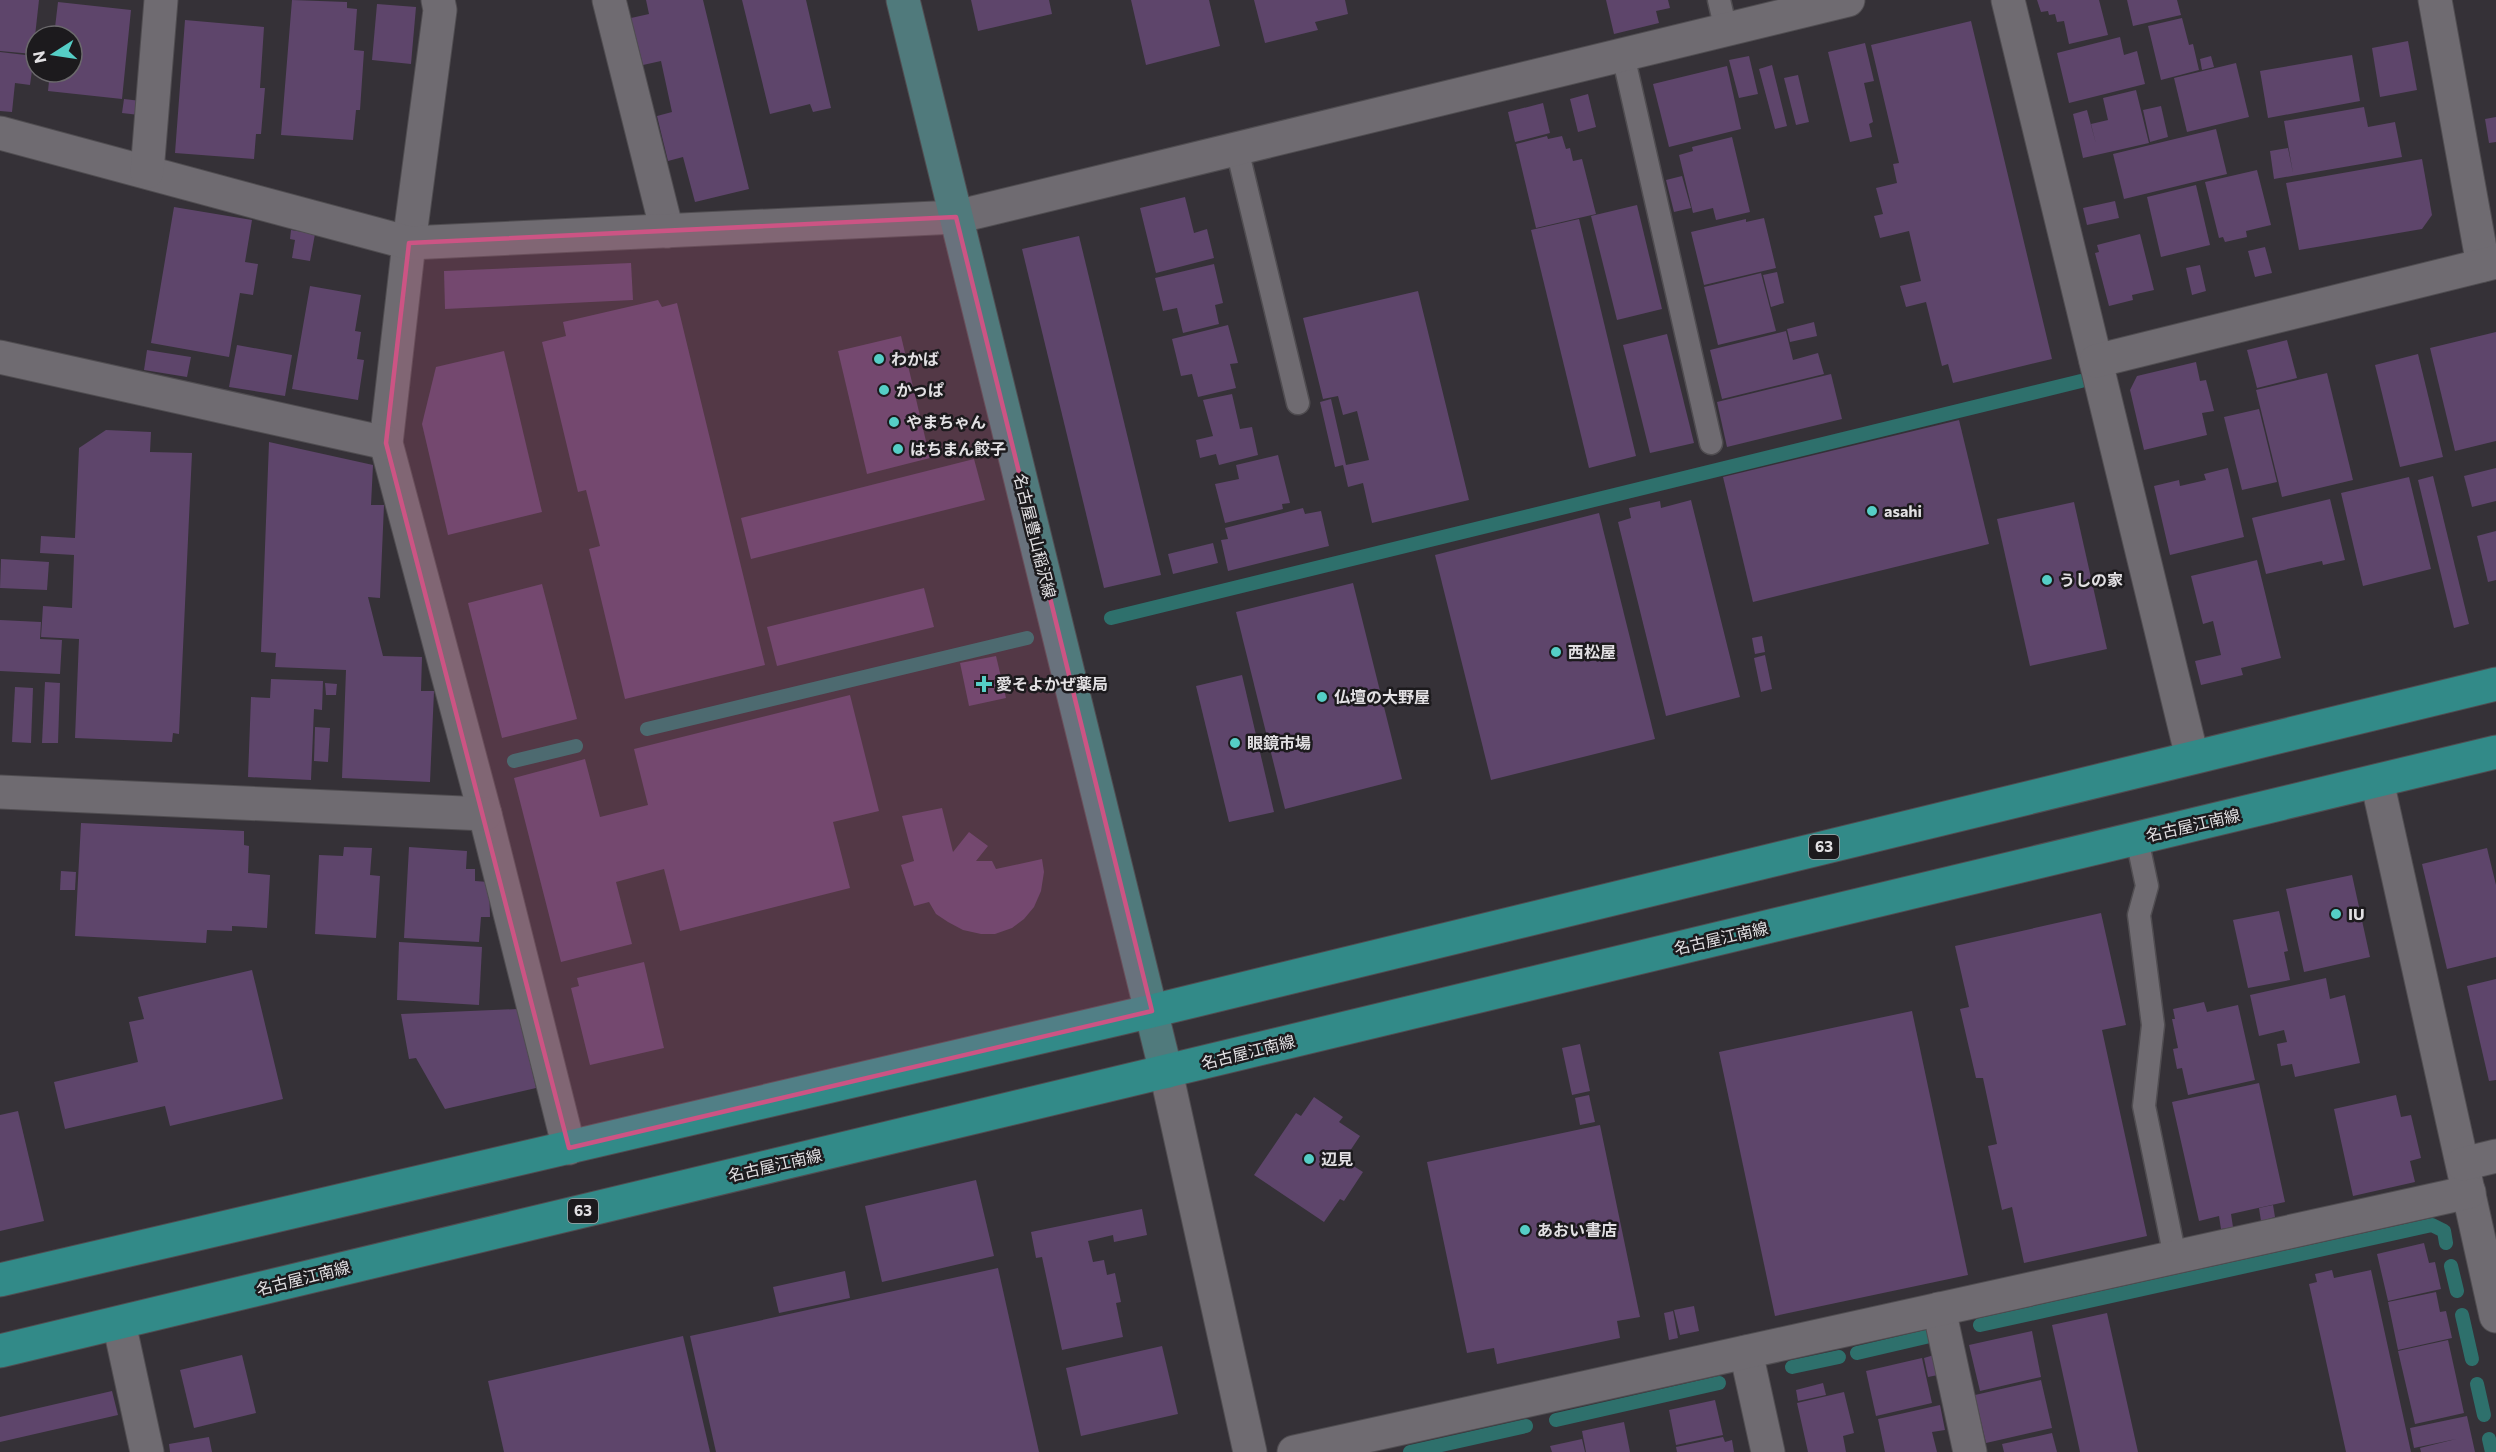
<svg xmlns="http://www.w3.org/2000/svg" width="2496" height="1452" font-family="Commissioner,'Noto Sans JP',sans-serif">
  <style>
    .lines { fill: none; stroke-linecap: round; stroke-linejoin: round }
    .stream { stroke: #2e706c; stroke-width: 14 }
    .building { fill: #5e456b }
    .service-casing { stroke: #504d51; stroke-width: 25 }
    .minor-casing { stroke: #504d51; stroke-width: 35 }
    .tertiary-casing { stroke: #504d51; stroke-width: 35 }
    .secondary-casing { stroke: #504d51; stroke-width: 35 }
    .primary-casing { stroke: #504d51; stroke-width: 35 }
    .service { stroke: #6f6b71; stroke-width: 22 }
    .minor { stroke: #6f6b71; stroke-width: 33 }
    .tertiary { stroke: #6f6b71; stroke-width: 33 }
    .secondary { stroke: #507a7c; stroke-width: 33 }
    .primary { stroke: #328a88; stroke-width: 33 }
    .marked { fill: #cc5484; fill-opacity: 0.2; stroke: #cc5484; stroke-width: 4.5; stroke-linejoin: round }
    .poi-dot { fill: #55cec6; stroke: #1c1a1d; stroke-width: 2 }
    .labels { text-anchor: middle; stroke-width: 5; stroke-linejoin: round; paint-order: stroke }
    .shield { fill: #1c1a1d; stroke: #a7a5a8; stroke-width: 1.5 }
    .shield-label { font-size: 15px; font-weight: bold; fill: #e2e0e3 }
    .poi-label { font-size: 16px; font-weight: bold; fill: #e2e0e3; stroke: #1c1a1d; text-anchor: start }
    .street-label { font-size: 16px; fill: #e2e0e3; stroke: #1c1a1d }
  </style>
  <rect width="100%" height="100%" fill="#353137"/>
  <g class="lines">
    <g class="stream">
      <path d="M1111 618 2081 381"/>
      <path d="M647 729 1027 638"/>
      <path d="M514 761 576 746"/>
      <path d="M2451 1266 2457 1291"/>
      <path d="M2462 1315 2472 1359"/>
      <path d="M1980 1325 2432 1225 2444 1231 2446 1243"/>
      <path d="M1857 1353 1930 1336"/>
      <path d="M1792 1367 1839 1357"/>
      <path d="M2477 1384 2484 1415"/>
      <path d="M1556 1420 1719 1383"/>
      <path d="M2489 1439 2492 1452"/>
      <path d="M1410 1452 1526 1426"/>
    </g>
  </g>
  <g class="building">
    <path d="M0 0H39L33 54 0 51Z"/>
    <path d="M292 0 347 2V8L357 9 354 50 364 51 360 110H356L353 140 281 135Z"/>
    <path d="M646 0H703L749 189 695 202 683 157 668 161 657 116 672 112 661 61 643 65 631 18 649 14Z"/>
    <path d="M742 0H806L831 108 813 112 810 104 770 114Z"/>
    <path d="M971 0H1049L1052 14 978 31Z"/>
    <path d="M1131 0H1209L1220 46 1146 65Z"/>
    <path d="M1254 0H1345L1348 14 1315 22 1318 30 1265 43Z"/>
    <path d="M1606 0H1668L1670 8 1656 11 1659 23 1614 34Z"/>
    <path d="M2037 0H2099L2108 35 2069 44 2064 21 2057 22 2055 14 2049 15 2048 11 2041 12Z"/>
    <path d="M2127 0H2177L2181 15 2133 26Z"/>
    <path d="M58 2 131 10 122 99 48 91 50 72H72V36H54Z"/>
    <path d="M377 4 416 7 411 64 372 60Z"/>
    <path d="M2182 18 2189 45 2193 44 2199 70 2161 80 2148 26Z"/>
    <path d="M185 20 264 27 260 88H265L261 134H256L254 159 175 153Z"/>
    <path d="M1971 21 2052 359 1953 383 1948 364 1942 366 1926 302 1906 307 1900 286 1921 281 1909 231 1880 238 1874 216 1883 214 1876 188 1897 183 1893 164 1899 163 1871 45Z"/>
    <path d="M2120 37 2124 55 2137 51 2145 84 2069 103 2057 53Z"/>
    <path d="M2408 41 2417 90 2380 97 2372 48Z"/>
    <path d="M1865 43 1874 81 1864 83 1873 122 1869 124 1872 137 1850 142 1828 52Z"/>
    <path d="M0 52 34 56 30 85 15 83 12 112 0 111Z"/>
    <path d="M2352 55 2360 101 2268 118 2260 71Z"/>
    <path d="M1749 56 1758 94 1739 98 1729 60Z"/>
    <path d="M2211 56 2214 67 2202 70 2200 59Z"/>
    <path d="M2236 63 2249 117 2187 132 2174 78Z"/>
    <path d="M1772 65 1787 126 1775 129 1759 69Z"/>
    <path d="M1727 66 1741 129 1669 147 1653 84Z"/>
    <path d="M1798 75 1809 122 1796 125 1784 78Z"/>
    <path d="M2136 90 2149 143 2083 158 2073 114 2087 110 2096 144 2091 124 2108 120 2103 98Z"/>
    <path d="M1588 94 1596 127 1578 132 1570 99Z"/>
    <path d="M124 99 141 101 139 115 122 113Z"/>
    <path d="M1543 103 1550 133 1515 142 1508 112Z"/>
    <path d="M2161 106 2168 137 2150 142 2143 110Z"/>
    <path d="M2364 107 2368 127 2395 122 2402 157 2274 179 2270 151 2288 148 2293 173 2284 121Z"/>
    <path d="M2496 117V142L2489 143 2485 119Z"/>
    <path d="M2216 129 2227 174 2124 199 2113 154Z"/>
    <path d="M1547 136 1548 139 1562 136 1566 149 1570 148 1573 161 1582 159 1596 214 1536 228 1516 144Z"/>
    <path d="M1732 137 1750 212 1716 220 1713 208 1693 213 1679 155 1693 151 1692 147Z"/>
    <path d="M2422 159 2432 215 2422 229 2299 250 2286 183Z"/>
    <path d="M2257 170 2271 225 2246 231 2247 237 2225 242 2223 237 2219 238 2205 182Z"/>
    <path d="M1682 176 1691 208 1674 212 1666 180Z"/>
    <path d="M2196 185 2210 245 2161 257 2147 197Z"/>
    <path d="M1185 197 1194 233 1207 229 1214 258 1156 273 1140 208Z"/>
    <path d="M2115 201 2119 218 2087 225 2083 208Z"/>
    <path d="M1637 205 1662 309 1617 320 1591 216Z"/>
    <path d="M174 207 252 220 245 262 258 264 253 295 240 293 229 357 151 343Z"/>
    <path d="M1764 218 1776 268 1704 285 1691 232 1746 219V222Z"/>
    <path d="M1579 219 1636 456 1589 468 1531 230Z"/>
    <path d="M291 230 315 234 310 261 292 258 295 240 290 239Z"/>
    <path d="M2140 234 2154 290 2132 295 2133 300 2109 306 2095 253 2099 252 2097 245Z"/>
    <path d="M1079 236 1161 575 1104 588 1022 249Z"/>
    <path d="M2265 247 2272 273 2255 277 2248 251Z"/>
    <path d="M631 263 633 300 445 309 444 271Z"/>
    <path d="M1214 264 1223 303 1215 305 1219 324 1183 333 1177 308 1163 311 1155 278Z"/>
    <path d="M2200 265 2206 291 2192 295 2186 268Z"/>
    <path d="M1777 272 1784 303 1771 307 1763 275Z"/>
    <path d="M1761 273 1776 331 1718 345 1704 287Z"/>
    <path d="M310 286 361 295 355 331 361 332 357 359 364 360 358 400 292 389Z"/>
    <path d="M1418 291 1469 500 1372 523 1363 483 1348 487 1343 465 1335 467 1320 402 1331 399 1346 465 1369 460 1357 411 1343 415 1338 396 1323 399 1303 318Z"/>
    <path d="M658 300 662 307 677 303 765 665 625 699 589 549 600 546 586 490 578 492 542 342 566 336 563 322Z"/>
    <path d="M1814 322 1817 336 1790 342 1787 329Z"/>
    <path d="M1228 325 1238 363 1230 364 1236 388 1198 397 1192 374 1181 376 1172 339Z"/>
    <path d="M1786 331 1793 360 1818 353 1824 374 1722 399 1710 350Z"/>
    <path d="M2496 332V441L2455 451 2430 348Z"/>
    <path d="M1667 334 1694 443 1650 453 1623 345Z"/>
    <path d="M901 336 930 458 867 474 838 351Z"/>
    <path d="M2287 340 2297 378 2257 388 2247 350Z"/>
    <path d="M237 345 292 355 285 396 229 387Z"/>
    <path d="M147 350 191 357 187 377 144 370Z"/>
    <path d="M504 351 542 512 448 535 422 424 436 367Z"/>
    <path d="M2418 354 2443 457 2400 467 2375 365Z"/>
    <path d="M2196 362 2200 381 2206 380 2214 411 2202 413 2207 435 2144 450 2130 390 2137 376Z"/>
    <path d="M2327 373 2353 480 2282 497 2256 390Z"/>
    <path d="M1831 374 1842 419 1727 447 1717 402Z"/>
    <path d="M1232 394 1240 429 1252 427 1258 455 1219 465 1216 454 1200 458 1196 440 1213 436 1203 400Z"/>
    <path d="M2259 409 2277 482 2242 490 2224 417Z"/>
    <path d="M1959 420 1989 544 1753 602 1723 477Z"/>
    <path d="M106 430 151 432 150 452 192 453 179 734 173 733 172 742 75 738 79 639 41 637 43 606 72 608 74 555 40 553 41 536 75 538 79 448Z"/>
    <path d="M269 442 373 465 371 505H384L380 598 368 597 383 656 422 657 421 691H434L430 782 342 778 346 670 275 667 276 653 261 652Z"/>
    <path d="M1278 455 1290 503 1282 504 1283 509 1225 523 1215 484 1239 479 1236 465Z"/>
    <path d="M974 459 985 500 751 559 741 518Z"/>
    <path d="M2228 468 2244 537 2170 555 2154 486 2179 480 2180 486 2206 480 2204 474Z"/>
    <path d="M2496 468V501L2472 507 2464 476Z"/>
    <path d="M2433 476 2469 624 2454 628 2418 480Z"/>
    <path d="M2409 477 2431 569 2363 586 2341 493Z"/>
    <path d="M2330 499 2345 560 2323 565 2322 561 2266 574 2252 518Z"/>
    <path d="M1691 500 1740 697 1666 716 1618 522 1631 518 1629 508 1660 501 1661 508Z"/>
    <path d="M2074 502 2107 649 2030 666 1997 519Z"/>
    <path d="M1303 508 1305 514 1321 511 1329 546 1228 571 1221 540 1228 539 1225 528Z"/>
    <path d="M1599 513 1655 739 1491 780 1435 555Z"/>
    <path d="M2496 531V580L2488 582 2477 536Z"/>
    <path d="M1213 543 1218 563 1173 574 1168 554Z"/>
    <path d="M1 559 49 562 47 590 0 588Z"/>
    <path d="M2257 560 2281 658 2241 668 2243 675 2201 685 2195 661 2221 655 2213 621 2203 624 2191 576Z"/>
    <path d="M1353 583 1402 779 1285 809 1236 612Z"/>
    <path d="M542 584 577 719 502 738 468 603Z"/>
    <path d="M924 588 934 627 777 666 767 627Z"/>
    <path d="M0 620 41 622 40 639 62 640 60 674 0 671Z"/>
    <path d="M1762 636 1765 652 1755 654 1752 638Z"/>
    <path d="M1765 655 1772 689 1761 692 1754 658Z"/>
    <path d="M996 656 1006 698 969 706 960 663Z"/>
    <path d="M1242 675 1274 812 1229 822 1196 686Z"/>
    <path d="M271 679 323 681 322 710 314 709 311 780 248 777 251 697 270 698Z"/>
    <path d="M45 682 60 683 58 743H42Z"/>
    <path d="M325 683 337 684 336 695H326Z"/>
    <path d="M15 687 33 688 31 743 12 742Z"/>
    <path d="M850 695 879 811 833 822 850 888 680 931 664 869 616 882 632 944 561 962 514 778 585 759 600 817 648 805 634 749Z"/>
    <path d="M315 727 330 728 328 762 314 761Z"/>
    <path d="M942 808 953 852 969 832 988 846 976 861H992L996 869 1042 859 1044 872 1041 891 1034 907 1024 919 1012 928 995 934H981L963 930 948 922 936 914 929 902 914 906 901 865 914 861 902 816Z"/>
    <path d="M81 823 244 831V845L249 846 248 873 270 875 267 928 232 926V931L207 930 206 943 75 936Z"/>
    <path d="M344 847 372 848 370 875 380 876 376 938 315 934 319 855 343 856Z"/>
    <path d="M409 847 467 851 466 869H475V881L489 882 490 917H481L479 942 404 938Z"/>
    <path d="M2487 848 2496 885V957L2447 969 2422 864Z"/>
    <path d="M61 871 76 872 75 890H60Z"/>
    <path d="M2352 875 2370 957 2304 972 2286 889Z"/>
    <path d="M2279 911 2288 951 2284 952 2290 980 2248 988 2233 920Z"/>
    <path d="M2101 913 2126 1025 2102 1030 2147 1236 2024 1263 2012 1207 2002 1210 1988 1146 1997 1144 1983 1078H1976L1960 1009 1969 1007 1955 946Z"/>
    <path d="M399 942 482 947 479 1005 397 1000Z"/>
    <path d="M644 962 664 1048 590 1065 571 988 579 986 577 978Z"/>
    <path d="M252 970 283 1099 170 1126 165 1106 65 1129 54 1082 138 1062 129 1022 144 1019 138 997Z"/>
    <path d="M2326 978 2330 999 2345 995 2360 1063 2295 1077 2292 1064 2281 1066 2277 1044 2287 1042 2284 1030 2259 1036 2250 995Z"/>
    <path d="M2496 979V1080L2489 1081 2467 986Z"/>
    <path d="M2204 1002 2207 1012 2238 1005 2255 1080 2188 1095 2182 1068 2177 1069 2173 1049 2178 1048 2172 1019H2175L2173 1009Z"/>
    <path d="M518 1009 536 1088 445 1109 416 1058 409 1059 401 1014Z"/>
    <path d="M1912 1011 1968 1275 1775 1316 1719 1052Z"/>
    <path d="M1580 1044 1590 1091 1572 1095 1562 1048Z"/>
    <path d="M2259 1083 2285 1202 2231 1214 2233 1227 2221 1229 2219 1216 2199 1221 2172 1102Z"/>
    <path d="M1589 1095 1595 1122 1580 1125 1575 1098Z"/>
    <path d="M2396 1095 2401 1117 2411 1115 2421 1158 2410 1161 2415 1182 2353 1196 2334 1109Z"/>
    <path d="M1314 1097 1343 1117 1339 1122 1360 1136 1344 1160 1363 1172 1344 1201 1340 1199 1324 1222 1254 1175 1296 1113 1301 1116Z"/>
    <path d="M18 1111 44 1221 0 1231V1115Z"/>
    <path d="M1600 1125 1640 1317 1617 1321 1620 1338 1497 1364 1494 1348 1467 1353 1427 1162Z"/>
    <path d="M976 1180 994 1256 882 1282 865 1206Z"/>
    <path d="M2273 1205 2275 1217 2261 1221 2259 1208Z"/>
    <path d="M1142 1209 1147 1235 1114 1242 1113 1235 1088 1241 1093 1262 1104 1260 1107 1275 1115 1273 1121 1302 1116 1303 1123 1337 1062 1350 1042 1257 1036 1258 1031 1232Z"/>
    <path d="M2424 1243 2429 1263 2435 1262 2441 1289 2388 1301 2377 1254Z"/>
    <path d="M998 1268 1039 1452H716L690 1336Z"/>
    <path d="M2332 1270 2334 1278 2371 1270 2411 1452H2346L2309 1284 2317 1282 2315 1274Z"/>
    <path d="M845 1271 850 1298 779 1313 773 1287Z"/>
    <path d="M2436 1292 2440 1312 2446 1311 2452 1338 2398 1350 2388 1302Z"/>
    <path d="M1694 1306 1699 1331 1680 1335 1674 1310Z"/>
    <path d="M1673 1311 1678 1338 1669 1340 1664 1313Z"/>
    <path d="M2107 1313 2138 1452H2080L2052 1325Z"/>
    <path d="M2032 1331 2041 1377 1980 1391 1969 1345Z"/>
    <path d="M683 1336 710 1452H504L488 1381Z"/>
    <path d="M2448 1340 2464 1413 2415 1424 2398 1351Z"/>
    <path d="M1162 1346 1178 1414 1081 1436 1066 1368Z"/>
    <path d="M242 1355 256 1413 194 1428 180 1370Z"/>
    <path d="M1934 1355 1938 1375 1928 1377 1924 1358Z"/>
    <path d="M1922 1358 1932 1403 1876 1416 1866 1371Z"/>
    <path d="M2041 1380 2052 1428 1986 1443 1975 1395Z"/>
    <path d="M1823 1383 1826 1395 1798 1401 1796 1390Z"/>
    <path d="M112 1391 118 1415 0 1442V1417Z"/>
    <path d="M1844 1392 1854 1433 1843 1436 1846 1452H1808L1797 1403Z"/>
    <path d="M1715 1400 1723 1435 1676 1445 1669 1410Z"/>
    <path d="M1940 1405 1945 1430 1932 1432 1937 1452H1885L1878 1419Z"/>
    <path d="M2467 1416 2475 1452H2421L2420 1448 2456 1439 2414 1448 2410 1428Z"/>
    <path d="M1624 1422 1630 1452H1586L1582 1431Z"/>
    <path d="M2052 1433 2057 1452H2004L2002 1444Z"/>
    <path d="M209 1437 212 1452H170L169 1444Z"/>
    <path d="M1723 1437 1725 1442 1732 1440 1734 1452H1677L1676 1447Z"/>
    <path d="M1582 1439 1585 1452H1552L1550 1446Z"/>
  </g>
  <g class="lines">
    <defs>
      <g id="service">
        <path d="M1719 0 1726 30"/>
        <path d="M1623 55 1711 443"/>
        <path d="M1237 149 1298 403"/>
        <path d="M2137 839 2147 886 2139 915 2153 1025 2144 1106 2175 1257"/>
      </g>
      <g id="minor">
        <path d="M438 0 440 10 409 243 386 443 485 814 569 1148"/>
        <path d="M609 0 667 231"/>
        <path d="M2008 0 2192 757"/>
        <path d="M2435 0 2483 265"/>
        <path d="M0 133 409 243 956 217 1848 0"/>
        <path d="M147 172 161 0"/>
        <path d="M0 357 386 443"/>
        <path d="M2096 361 2496 262"/>
        <path d="M2377 781 2496 1316"/>
        <path d="M0 792 485 814"/>
        <path d="M1939 1309 1970 1452"/>
        <path d="M119 1323 147 1452"/>
        <path d="M1746 1352 1768 1452"/>
        <path d="M1294 1452 2469 1192"/>
      </g>
      <g id="tertiary">
        <path d="M1166 1072 1250 1452"/>
        <path d="M2463 1164 2496 1156"/>
      </g>
      <path id="secondary" d="M903 0 1166 1072"/>
      <g id="primary">
        <path d="M0 1280 1152 1011 2496 684"/>
        <path d="M0 1351 2496 752"/>
      </g>
    </defs>
    <use href="#service" class="service-casing"/>
    <use href="#minor" class="minor-casing"/>
    <use href="#tertiary" class="tertiary-casing"/>
    <use href="#secondary" class="secondary-casing"/>
    <use href="#primary" class="primary-casing"/>
    <use href="#service" class="service"/>
    <use href="#minor" class="minor"/>
    <use href="#tertiary" class="tertiary"/>
    <use href="#secondary" class="secondary"/>
    <use href="#primary" class="primary"/>
  </g>
  <path class="marked" d="M956 217 1152 1011 569 1148 386 443 409 243Z"/>
  <g class="poi-dot">
    <circle cx="879" cy="359" r="6"/>
    <circle cx="884" cy="390" r="6"/>
    <circle cx="894" cy="422" r="6"/>
    <circle cx="898" cy="449" r="6"/>
    <circle cx="1872" cy="511" r="6"/>
    <circle cx="2047" cy="580" r="6"/>
    <circle cx="1556" cy="652" r="6"/>
    <path d="M981 675h6v6h6v6h-6v6h-6v-6h-6v-6h6z"/>
    <circle cx="1322" cy="697" r="6"/>
    <circle cx="1235" cy="743" r="6"/>
    <circle cx="2336" cy="914" r="6"/>
    <circle cx="1309" cy="1159" r="6"/>
    <circle cx="1525" cy="1230" r="6"/>
  </g>
  <g class="labels">
    <g class="shield">
      <rect x="1809" y="835" width="30" height="24" rx="4.5"/>
      <rect x="568" y="1199" width="30" height="24" rx="4.5"/>
    </g>
    <g class="shield-label">
      <text x="1824" y="852">63</text>
      <text x="583" y="1216">63</text>
    </g>
    <g class="poi-label">
      <text x="891" y="365">わかば</text>
      <text x="896" y="396">かっぱ</text>
      <text x="906" y="428">やまちゃん</text>
      <text x="910" y="455">はちまん餃子</text>
      <text x="1884" y="517">asahi</text>
      <text x="2059" y="586">うしの家</text>
      <text x="1568" y="658">西松屋</text>
      <text x="996" y="690">愛そよかぜ薬局</text>
      <text x="1334" y="703">仏壇の大野屋</text>
      <text x="1247" y="749">眼鏡市場</text>
      <text x="2348" y="920">IU</text>
      <text x="1321" y="1165">辺見</text>
      <text x="1537" y="1236">あおい書店</text>
    </g>
    <g class="street-label">
      <text transform="translate(1035 536) rotate(76)" y="6">名古屋豊山稲沢線</text>
      <text transform="translate(2193 825) rotate(-13)" y="6">名古屋江南線</text>
      <text transform="translate(1721 938) rotate(-13)" y="6">名古屋江南線</text>
      <text transform="translate(1248 1052) rotate(-14)" y="6">名古屋江南線</text>
      <text transform="translate(775 1165) rotate(-13)" y="6">名古屋江南線</text>
      <text transform="translate(303 1278) rotate(-14)" y="6">名古屋江南線</text>
    </g>
  </g>
  <g transform="translate(54 54) rotate(258)"><circle r="28" fill="#1c1a1d" stroke="#6b696c" stroke-width="1.5"/>
  <path d="M0-4.5L10 22L0 15L-10 22Z" fill="#55cec6"/>
  <text y="-9" font-size="16" font-weight="bold" text-anchor="middle" fill="#e2e0e3">N</text>
  </g>
</svg>
